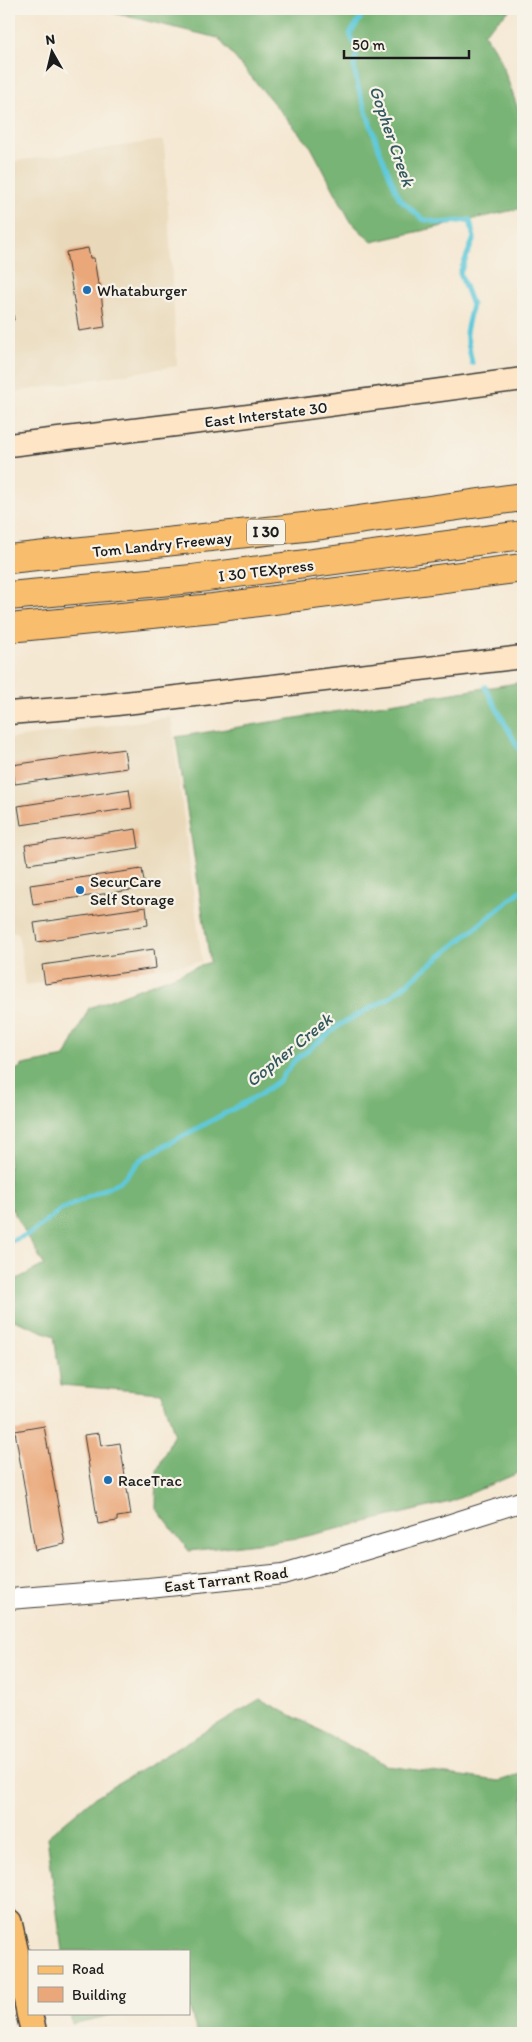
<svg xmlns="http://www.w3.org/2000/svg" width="532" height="2042" font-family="Itim,sans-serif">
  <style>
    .built { fill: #e9d9ba }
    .forest { fill: #78b474; stroke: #4a6848 }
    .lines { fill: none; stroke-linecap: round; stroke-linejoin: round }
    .stream { stroke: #5fc9da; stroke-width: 5 }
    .building { fill: #eaa87a }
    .tertiary-casing { stroke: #3d3b37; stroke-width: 22 }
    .secondary-casing { stroke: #3d3b37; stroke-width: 25 }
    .primary-casing { stroke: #3d3b37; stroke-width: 28 }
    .motorway-casing { stroke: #3d3b37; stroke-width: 30 }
    .tertiary { stroke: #fff; stroke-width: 20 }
    .secondary { stroke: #fde5c5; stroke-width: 22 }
    .primary { stroke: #f9be6d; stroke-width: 25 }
    .motorway { stroke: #f9be6d; stroke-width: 28 }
    .poi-dot { fill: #1f6fb2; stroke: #f7f3e8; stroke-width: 2 }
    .labels { text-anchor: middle; stroke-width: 4.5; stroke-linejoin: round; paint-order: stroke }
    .shield { fill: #f7f3e8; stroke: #5e5c59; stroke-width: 1 }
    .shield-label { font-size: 15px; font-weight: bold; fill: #1c1c1c }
    .poi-label { font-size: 16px; fill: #1c1c1c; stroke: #f7f3e8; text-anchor: start }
    .street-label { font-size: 16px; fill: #1c1c1c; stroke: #f7f3e8 }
    .water-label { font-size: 18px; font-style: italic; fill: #33595e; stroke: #f7f3e8 }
  </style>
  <rect width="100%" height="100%" fill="#f7f3e8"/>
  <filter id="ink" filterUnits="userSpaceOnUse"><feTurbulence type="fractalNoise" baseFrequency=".02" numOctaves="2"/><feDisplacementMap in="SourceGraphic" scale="10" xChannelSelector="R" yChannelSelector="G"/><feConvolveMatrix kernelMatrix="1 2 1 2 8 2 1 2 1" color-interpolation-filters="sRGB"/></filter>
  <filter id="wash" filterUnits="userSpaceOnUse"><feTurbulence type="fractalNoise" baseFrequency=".0096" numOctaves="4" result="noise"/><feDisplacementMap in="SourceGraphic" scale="20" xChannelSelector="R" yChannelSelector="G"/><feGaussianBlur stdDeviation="1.12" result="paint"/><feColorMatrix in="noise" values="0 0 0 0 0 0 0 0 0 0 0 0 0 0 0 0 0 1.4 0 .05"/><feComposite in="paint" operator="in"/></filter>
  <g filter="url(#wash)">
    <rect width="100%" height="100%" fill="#f5e8d3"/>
    <g class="built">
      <path d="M164 140 177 366 9 393V162Z"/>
      <path d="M171 717 202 962 25 985 18 932 9 933V739Z"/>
    </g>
    <g class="forest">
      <path d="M97 9H511L484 33 500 58 523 123V208L372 242 351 222 311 147 218 38Z"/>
      <path d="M523 682V1471L450 1502 299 1538 189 1551 156 1508 157 1471 174 1433 162 1393 61 1385 54 1336 9 1318V1283L44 1265 9 1204V1075L23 1065 65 1057 89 1008 210 962 176 737Z"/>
      <path d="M260 1699 388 1766 499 1781 523 1773V2033H197L189 2006V1951H62L47 1837 95 1797Z"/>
      <path d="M70 2013H120L72 2024Z"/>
    </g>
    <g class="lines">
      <g class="stream">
        <path d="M358 9 360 19 350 34 357 50 354 67 358 87 379 149 399 198 422 219 440 223 470 220 474 238 460 273 472 305 466 332 472 363"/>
        <path d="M485 687 521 753 523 768"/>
        <path d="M523 870V876"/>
        <path d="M9 1242 31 1233 62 1209 120 1182 144 1157 259 1095 280 1080 294 1061 341 1024 389 998 523 889"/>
      </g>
    </g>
    <g id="blocks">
      <g class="building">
        <path d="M88 248 90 258H94L98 284H100L105 327 79 331 66 252Z"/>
        <path d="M9 291 14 320 9 321Z"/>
        <path d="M124 749 127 768 15 784 12 765Z"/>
        <path d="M129 789 132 808 21 825 18 806Z"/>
        <path d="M136 829 139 848 28 864 25 845Z"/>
        <path d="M142 869 145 888 33 904 30 885Z"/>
        <path d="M146 907 148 925 37 942 34 923Z"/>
        <path d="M154 949 156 968 45 984 42 965Z"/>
        <path d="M44 1426 65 1544 35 1550 15 1431Z"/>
        <path d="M99 1433 101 1446 120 1443 131 1515 117 1517V1521L98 1524 84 1435Z"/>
      </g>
    </g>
  </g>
  <g filter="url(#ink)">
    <use href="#blocks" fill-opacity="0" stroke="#3d3b37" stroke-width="1"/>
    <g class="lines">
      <defs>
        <path id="tertiary" d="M9 1599 149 1588 283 1574 432 1530 523 1501"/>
        <g id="secondary">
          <path d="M9 445 233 418 523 379"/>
          <path d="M9 713 108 705 523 657"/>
        </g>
        <g id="primary">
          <path d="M9 1922 29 2011"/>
          <path d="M29 2013 34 2033"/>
        </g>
        <g id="motorway">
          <path d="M9 559 322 525 523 497"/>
          <path d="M9 596 192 579 523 535"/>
          <path d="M9 628 213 608 523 568"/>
        </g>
      </defs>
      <use href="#tertiary" class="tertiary-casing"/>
      <use href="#secondary" class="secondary-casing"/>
      <use href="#primary" class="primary-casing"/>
      <use href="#motorway" class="motorway-casing"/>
      <use href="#tertiary" class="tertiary"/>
      <use href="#secondary" class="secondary"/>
      <use href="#primary" class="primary"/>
      <use href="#motorway" class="motorway"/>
    </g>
  </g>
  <g class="poi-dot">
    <circle cx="87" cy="290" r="5"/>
    <circle cx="80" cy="890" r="5"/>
    <circle cx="108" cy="1480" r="5"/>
  </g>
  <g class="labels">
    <rect class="shield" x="247" y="519.5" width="38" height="25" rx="4"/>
    <g class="shield-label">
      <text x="266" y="537">I 30</text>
    </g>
    <g class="poi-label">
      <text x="97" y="296">Whataburger</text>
      <text x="90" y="887">SecurCare<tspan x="90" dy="18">Self Storage</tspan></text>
      <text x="118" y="1486">RaceTrac</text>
    </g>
    <g class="street-label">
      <text transform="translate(266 414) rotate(-7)" y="6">East Interstate 30</text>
      <text transform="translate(162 544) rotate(-6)" y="6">Tom Landry Freeway</text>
      <text transform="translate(266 570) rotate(-7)" y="6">I 30 TEXpress</text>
      <text transform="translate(226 1579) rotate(-7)" y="6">East Tarrant Road</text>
    </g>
    <g class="water-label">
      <text transform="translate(392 136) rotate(71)" y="6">Gopher Creek</text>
      <text transform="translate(289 1050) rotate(-39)" y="6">Gopher Creek</text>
    </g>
  </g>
  <rect width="532" height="2042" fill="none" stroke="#f7f3e8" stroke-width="30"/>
  <rect x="28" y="1950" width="162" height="65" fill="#f7f3e8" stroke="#9f9d96"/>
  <rect x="38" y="1966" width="25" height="8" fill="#f9be6d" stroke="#9f9d96"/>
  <text x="72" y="1974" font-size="15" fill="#1c1c1c">Road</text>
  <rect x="38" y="1987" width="25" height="15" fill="#eaa87a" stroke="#9f9d96"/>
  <text x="72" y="2000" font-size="15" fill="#1c1c1c">Building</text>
  <g transform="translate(52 52) rotate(352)" stroke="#f7f3e8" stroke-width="4" paint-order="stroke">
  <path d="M0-4L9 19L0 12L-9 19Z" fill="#1c1c1c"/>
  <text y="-8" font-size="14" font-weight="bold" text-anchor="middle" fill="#1c1c1c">N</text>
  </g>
  <path d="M344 50v8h125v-8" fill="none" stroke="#1c1c1c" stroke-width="2.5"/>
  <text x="352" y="50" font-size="15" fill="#1c1c1c" stroke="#f7f3e8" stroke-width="4" paint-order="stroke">50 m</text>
</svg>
